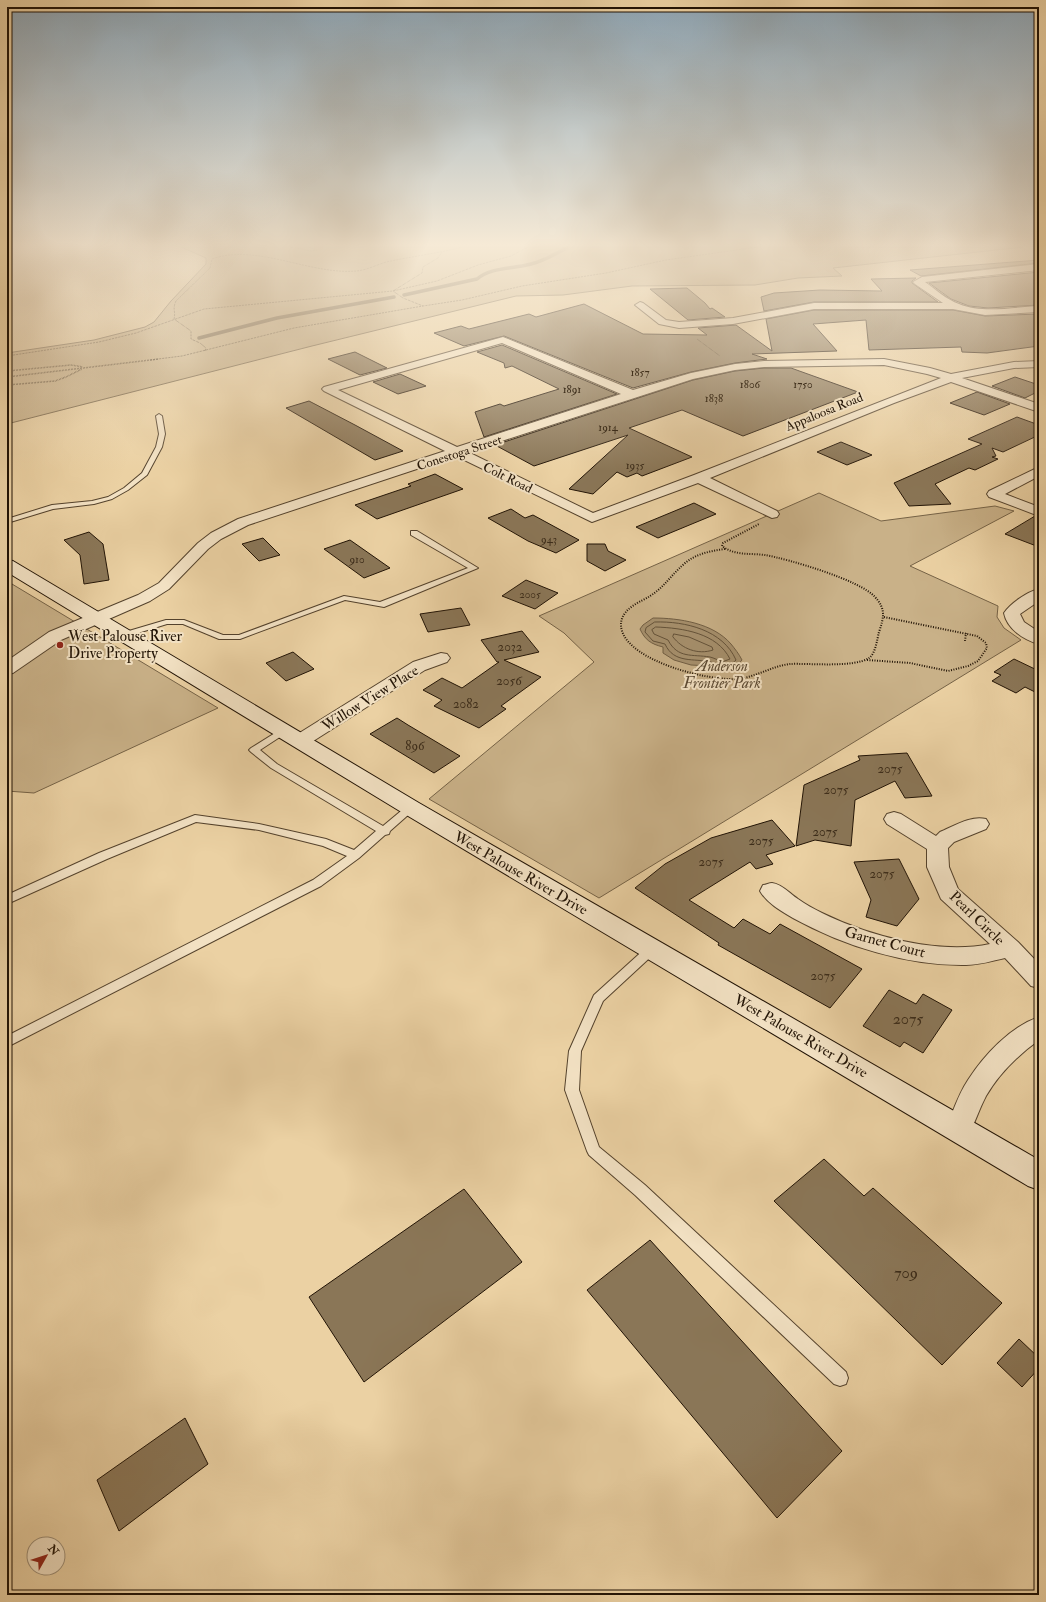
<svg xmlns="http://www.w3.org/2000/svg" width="1046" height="1602" font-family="'IM FELL Double Pica',serif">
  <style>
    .green { fill: #c9b188; stroke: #756246 }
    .water { fill: #a6906d; stroke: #715e43 }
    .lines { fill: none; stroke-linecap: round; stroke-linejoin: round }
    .shore { stroke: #645239; stroke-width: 1 }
    .stream { stroke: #715e43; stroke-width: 3.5 }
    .building { fill: #8a7657; stroke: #211305 }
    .lane-casing { stroke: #54422c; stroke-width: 2 }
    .street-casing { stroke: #54422c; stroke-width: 2 }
    .secondary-casing { stroke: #211305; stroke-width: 2 }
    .path-far2 { stroke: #211305; stroke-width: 1; stroke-dasharray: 0.5 1; stroke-linecap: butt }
    .path-far1 { stroke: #211305; stroke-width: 1.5; stroke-dasharray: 0.5 1; stroke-linecap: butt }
    .path { stroke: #211305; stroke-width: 2; stroke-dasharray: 1 1.5; stroke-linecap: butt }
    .lane { fill: #f2e1c3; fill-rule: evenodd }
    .street { fill: #f2e1c3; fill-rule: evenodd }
    .secondary { fill: #f2e1c3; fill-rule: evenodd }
    .poi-dot { fill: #8f2418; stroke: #f2e1c3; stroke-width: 1.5 }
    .labels { text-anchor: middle; stroke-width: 4; stroke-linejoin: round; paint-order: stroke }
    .far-number-label { font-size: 11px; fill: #3b2c1a }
    .far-street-label { font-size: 13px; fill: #211305; stroke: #f2e1c3 }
    .number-label { font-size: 13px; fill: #3b2c1a }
    .poi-label { font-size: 15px; fill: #211305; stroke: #f2e1c3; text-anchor: start }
    .park-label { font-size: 15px; font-style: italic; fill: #5c4a33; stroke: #f2e1c3 }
    .street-label { font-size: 15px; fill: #211305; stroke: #f2e1c3 }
    .near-number-label { font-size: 16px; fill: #3b2c1a }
  </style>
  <rect width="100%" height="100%" fill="#ebd1a3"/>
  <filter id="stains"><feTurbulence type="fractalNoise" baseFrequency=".005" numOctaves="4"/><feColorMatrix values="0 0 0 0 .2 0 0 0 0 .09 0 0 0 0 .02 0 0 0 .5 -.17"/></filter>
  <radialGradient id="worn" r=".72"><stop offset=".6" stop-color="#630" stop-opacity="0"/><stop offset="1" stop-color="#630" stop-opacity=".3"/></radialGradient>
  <g class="green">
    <path d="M181 247H1023L833 268 842 276 798 278 755 285 632 286 563 295 516 296 312 346 7 424V353L94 340 145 327 154 322 171 301 206 264V258Z"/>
    <path d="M819 493 881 521 995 506 1014 511 910 566 998 606 997 617 1004 628 1021 640 599 898 429 799 594 662 564 633 539 616Z"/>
    <path d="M7 581 218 708 34 793 7 791Z"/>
  </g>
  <path class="water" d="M653 618C679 618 713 623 731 644 735 649 739 654 742 660L734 669 721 671 709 666 691 665 674 660 663 653V647C651 644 645 640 640 629L643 625Z"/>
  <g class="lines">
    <g class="shore">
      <path d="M655 622C685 621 723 630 736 660 732 664 728 667 723 667 719 667 715 664 711 662 694 658 674 664 665 644L653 641 645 632 646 628Z"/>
      <path d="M656 627C683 628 717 633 730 659L722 662C718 660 714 658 710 657 692 654 678 659 668 640L654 634 652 630Z"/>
      <path d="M674 634 689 637 712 647 713 650C698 655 682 649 673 637Z"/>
    </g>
    <g class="stream">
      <path d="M404 295 477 279C491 267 513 269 531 264 544 261 556 254 568 247"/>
      <path d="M199 338 277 318 394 297"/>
    </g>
  </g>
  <g class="building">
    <path d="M1039 260V263L921 276 910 270Z"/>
    <path d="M1039 272V305L988 308 969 306 951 299 929 283Z"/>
    <path d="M916 278 912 281V283L938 302H814L764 311 761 297 774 293 820 290 882 291 871 279Z"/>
    <path d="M687 288 705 303 710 309 712 308 725 317 688 320 650 289Z"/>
    <path d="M584 304 643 334 707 335 698 328 736 325 772 351 766 319 814 310H953L985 316 1039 314V346L987 353 962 352 961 347 869 350 866 320 813 324 837 351 752 354 767 359 735 363 691 372 633 388 504 336 464 346 434 333 461 326 469 329 529 314 536 317Z"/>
    <path d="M502 345 617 394 484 437 475 412 500 404 504 406 559 389 512 366 505 368 504 363 477 352Z"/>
    <path d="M355 352 387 368 360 375 328 359Z"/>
    <path d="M764 368H791L858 392 743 436 682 410 629 428 692 457 642 476 637 473 627 477 617 472 593 494 569 489 628 435 534 466 495 445 693 380 735 371Z"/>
    <path d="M400 374 426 386 398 394 373 382Z"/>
    <path d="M1015 377 1039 385V391L1025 398 992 386Z"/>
    <path d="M977 392 1010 404 984 415 950 403Z"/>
    <path d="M309 401 355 425 403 451 375 460 286 408Z"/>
    <path d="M1017 417 1039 425V435L1003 452 992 448 996 456 992 457 998 459 975 470 969 468 935 484 951 504 909 506 894 483 982 444 968 439Z"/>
    <path d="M841 442 872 455 847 465 817 452Z"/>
    <path d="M435 474 463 489 377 519 355 505 411 486 408 484Z"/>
    <path d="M694 503 716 514 658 538 636 527Z"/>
    <path d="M511 509 525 518 533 515 579 540 556 553 528 541 488 518Z"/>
    <path d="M1035 516 1039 517V547L1005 534Z"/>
    <path d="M89 532 103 544 109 580 84 584 80 555 64 540Z"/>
    <path d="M263 538 280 555 259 561 242 544Z"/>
    <path d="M350 540 390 568 364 578 324 549Z"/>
    <path d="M587 544H605L608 551 626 560 605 571 587 561Z"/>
    <path d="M526 580 558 593 535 609 502 596Z"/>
    <path d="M461 608 470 625 428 632 420 614Z"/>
    <path d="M522 631 539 652 504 660 541 677 501 706 506 709 479 728 434 706 442 700 423 690 442 678 462 688 499 662H497L481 640Z"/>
    <path d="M293 652 314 669 286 681 266 663Z"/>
    <path d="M1014 659 1039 671V694L1025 687 1016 693 992 681 1001 675 994 672Z"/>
    <path d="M397 718 408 725 460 756 434 773 370 734Z"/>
    <path d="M907 753 932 796 905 798 895 781 855 800 851 846 815 840 796 846 804 785 860 760 858 756Z"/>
    <path d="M772 820 795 846 766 855 773 864 756 869 750 862 689 900 734 928 743 919 770 934 780 924 862 969 830 1008 718 945 719 943 635 888 665 864 711 838Z"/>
    <path d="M899 859 919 899 897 926 866 917 871 900 854 862Z"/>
    <path d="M889 990 916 1004 923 994 952 1010 923 1053 904 1042 900 1047 863 1026Z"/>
    <path d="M824 1159 864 1196 873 1188 1002 1303 942 1365 774 1201Z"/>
    <path d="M464 1189 522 1262 364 1382 309 1297Z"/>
    <path d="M650 1240 842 1451 777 1518 587 1290Z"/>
    <path d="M1019 1339 1039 1358V1368L1022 1387 997 1363Z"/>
    <path d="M185 1418 208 1464 119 1531 97 1480Z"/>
  </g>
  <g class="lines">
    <defs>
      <g id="lane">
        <path d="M159 414 162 416 165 434 162 447 147 475 128 490 112 499 94 504 53 509 7 523V519L52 505 92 501 108 497 124 488 142 473 156 447 159 434 156 416Z"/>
        <path d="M411 531H417L478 568 384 607 345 600 240 639H219L183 624H167L125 637 121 635 122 633 166 620H184L223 635H239L344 596 380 602 468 568 411 535Z"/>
        <path d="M283 728 286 729 288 731 286 733 260 750 277 764 383 826 407 806 411 805 416 808 390 831 389 834 385 835 359 858 321 886 7 1047V1036L313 880 347 856 323 846 259 830 196 822 107 859 7 904V895L99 853 195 815 259 824 326 839 354 850 376 831 271 768 251 752 249 750 251 748Z"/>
        <path d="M652 945 656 946 658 949 656 952 603 1001 581 1051 579 1090 599 1147 645 1185 846 1372 848 1378 846 1384 840 1386 834 1384 635 1195 589 1155 587 1151 565 1090 569 1051 594 995 648 946Z"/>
      </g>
      <g id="street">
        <path d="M1039 264V270L925 282C935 289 947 300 959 304 983 314 1014 307 1039 306V312L985 315 953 309H814L733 324 679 328 659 324 635 305 640 302 643 303 666 320 679 322 733 318 814 303H943L915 284 913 282 922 277Z"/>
        <path d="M503 337 633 390 691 373 735 364 764 361 884 359 930 368 951 374 1014 362 1039 361V367L1014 368 962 378 1039 404V412L951 382 894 403 710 478 777 511 779 514 777 517 772 518 698 483 592 522 456 456 248 525 221 539 208 549 169 589 150 601 61 640 13 673 7 674V661L49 632 138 595 159 583 198 543 211 533 238 519 445 451 324 391 322 389 324 387ZM502 343 621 394 457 447 338 390ZM884 365 927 374 941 378 694 475 593 513 468 452 693 379 735 370 764 367Z"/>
        <path d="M1039 467V476L1005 494 1039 507V516L989 497 987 494 989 491Z"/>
        <path d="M1039 589V601L1020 614 1024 622 1039 632V644C1024 640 1007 629 1004 613 1011 603 1027 592 1039 589Z"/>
        <path d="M441 653 447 654 450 658 447 662 425 670 307 745 300 747 293 745 291 741 293 737 413 662Z"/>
        <path d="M894 812 901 814 936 836 940 832C954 826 971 815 986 819L989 824 986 829 954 842 948 848 949 867 958 889 1018 942 1039 964V988L1031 986 1005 958C992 961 979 965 966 965 907 966 844 946 793 918 781 911 767 903 760 891L763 885C766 885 769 883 772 883 782 884 790 894 798 899 805 904 814 909 822 913 869 936 938 955 990 944L941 899 927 867V849L887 824 884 819 887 814Z"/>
        <path d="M1039 1017V1040C1018 1055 999 1074 986 1096 979 1109 975 1123 968 1136L959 1140 950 1136 946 1128C953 1112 958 1095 968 1080 984 1055 1010 1027 1039 1017Z"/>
      </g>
      <path id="secondary" d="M7 560 13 561 419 803 1039 1160V1190L1028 1186 403 813 7 572Z"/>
    </defs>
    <use href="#lane" class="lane-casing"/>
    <use href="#street" class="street-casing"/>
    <use href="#secondary" class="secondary-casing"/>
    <g class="path-far2">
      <path d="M291 247 311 251 317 250"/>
      <path d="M309 247 317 250"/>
      <path d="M845 247H895"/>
      <path d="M895 247H920"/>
      <path d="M442 252 438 258 423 267 422 273 393 291 403 298 423 306 462 300 522 286 606 273 666 260 758 247"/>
      <path d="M697 339 720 356"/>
      <path d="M205 351 206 348 200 343 191 339V331L174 319C176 311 172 310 176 301L210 268 212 259C256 243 310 275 356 271 369 270 379 263 391 261 415 256 439 253 463 247"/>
      <path d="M7 356 99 342 136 333 204 309 393 291 437 281 478 265 511 256 528 247"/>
      <path d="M150 360 182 356 294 328 423 306"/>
    </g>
    <g class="path-far1">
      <path d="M7 371 71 365 83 367"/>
      <path d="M7 377 159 359"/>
      <path d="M7 385 55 381 66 377 82 369"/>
    </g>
    <g class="path">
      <path d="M725 549C710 551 695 554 684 564 668 578 663 590 643 600 631 606 617 615 622 631 632 662 708 681 738 679 756 677 772 666 790 664 808 663 854 668 869 658 876 653 877 639 879 632 884 617 886 609 875 597 860 580 788 559 765 555 750 553 735 556 722 546L723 543 759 524"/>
      <path d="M965 641 966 633"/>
      <path d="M867 660 910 663 948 671 968 666 978 661 987 648 986 643 977 636 884 617"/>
    </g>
    <use href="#lane" class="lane"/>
    <use href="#street" class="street"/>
    <use href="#secondary" class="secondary"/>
  </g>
  <linearGradient id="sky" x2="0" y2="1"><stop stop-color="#8da6b7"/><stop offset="0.52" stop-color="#f6ead6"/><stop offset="1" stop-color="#f6ead6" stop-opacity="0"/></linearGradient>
  <rect width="1046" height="471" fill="url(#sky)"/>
  <circle class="poi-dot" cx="60" cy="645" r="4"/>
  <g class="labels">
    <g class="far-number-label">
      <text x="640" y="376">1857</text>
      <text x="750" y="388">1806</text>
      <text x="803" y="388">1750</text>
      <text x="572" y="393">1891</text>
      <text x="714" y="402">1838</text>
      <text x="608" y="431">1914</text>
      <text x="635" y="469">1935</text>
      <text x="549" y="543">943</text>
      <text x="357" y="563">910</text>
      <text x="530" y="598">2005</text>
    </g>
    <g class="far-street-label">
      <text transform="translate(824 411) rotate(-22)" y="5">Appaloosa Road</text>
      <text transform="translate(459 452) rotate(-18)" y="5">Conestoga Street</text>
      <text transform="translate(508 477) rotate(26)" y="5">Colt Road</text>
    </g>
    <g class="number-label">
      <text x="510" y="651">2032</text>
      <text x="509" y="685">2056</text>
      <text x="466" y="708">2082</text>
      <text x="415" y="750">896</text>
      <text x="890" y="773">2075</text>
      <text x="836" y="794">2075</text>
      <text x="825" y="836">2075</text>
      <text x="761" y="845">2075</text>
      <text x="711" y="866">2075</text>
      <text x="882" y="878">2075</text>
      <text x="823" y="980">2075</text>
    </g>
    <g class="poi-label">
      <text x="68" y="641">West Palouse River<tspan x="68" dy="17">Drive Property</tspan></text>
    </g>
    <g class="park-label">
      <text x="722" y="671">Anderson<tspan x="722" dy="17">Frontier Park</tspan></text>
    </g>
    <g class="street-label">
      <text transform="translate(370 698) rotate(-32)" y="5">Willow View Place</text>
      <text transform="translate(521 873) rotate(30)" y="5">West Palouse River Drive</text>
      <text transform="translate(977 918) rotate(44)" y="5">Pearl Circle</text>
      <text transform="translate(885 942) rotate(15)" y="5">Garnet Court</text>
      <text transform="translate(801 1036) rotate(30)" y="5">West Palouse River Drive</text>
    </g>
    <g class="near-number-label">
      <text x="908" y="1024">2075</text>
      <text x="906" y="1278">709</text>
    </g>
  </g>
  <rect width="1046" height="1602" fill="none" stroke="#ebd1a3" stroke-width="24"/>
  <rect x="8" y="8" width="1030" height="1586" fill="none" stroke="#211305" stroke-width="2"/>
  <rect x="12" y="12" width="1022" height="1578" fill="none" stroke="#211305"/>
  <g transform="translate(46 1556) rotate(51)"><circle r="19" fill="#f2e1c3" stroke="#9e8f77"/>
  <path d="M0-3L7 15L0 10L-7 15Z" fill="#8f2418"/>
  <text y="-6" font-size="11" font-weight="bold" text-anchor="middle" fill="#211305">N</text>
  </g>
  <rect width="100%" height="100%" filter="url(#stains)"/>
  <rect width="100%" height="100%" fill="url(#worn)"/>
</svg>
